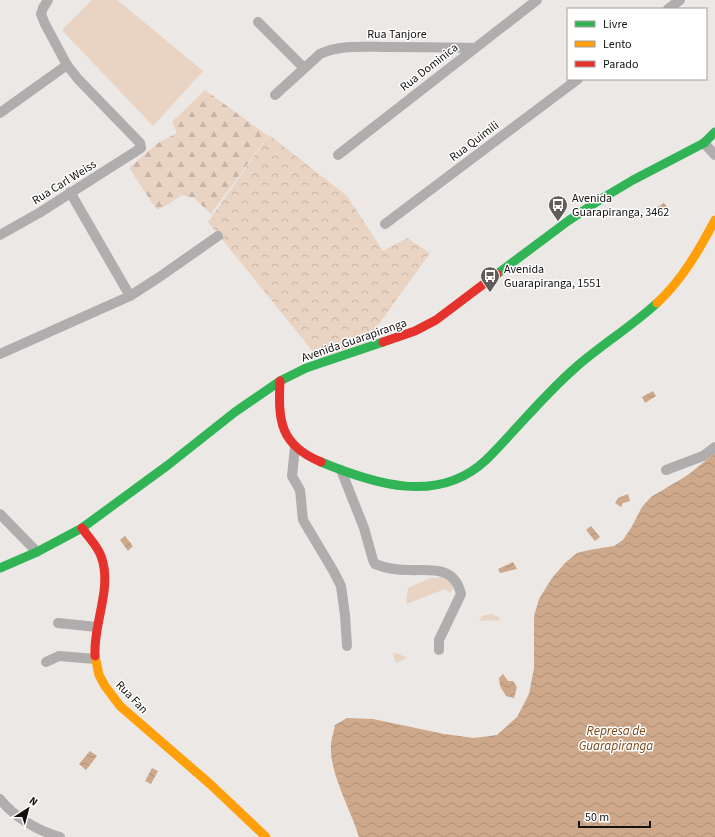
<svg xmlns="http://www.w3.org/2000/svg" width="715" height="837" font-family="'Source Sans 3',sans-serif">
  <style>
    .grass { fill: #e9d3c2 }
    .forest { fill: url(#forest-firs) }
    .park { fill: url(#park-crowns) }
    .water { fill: url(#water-waves) }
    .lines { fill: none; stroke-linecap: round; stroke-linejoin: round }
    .street { stroke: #afadad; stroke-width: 10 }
    .fast { stroke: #30b455; stroke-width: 9 }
    .slow { stroke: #ff9f0a; stroke-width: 9 }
    .jam { stroke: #e5322d; stroke-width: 9 }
    .labels { text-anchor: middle; stroke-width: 3; stroke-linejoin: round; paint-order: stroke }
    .street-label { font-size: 12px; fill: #14110f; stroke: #fff }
    .poi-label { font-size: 12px; fill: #14110f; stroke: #fff; text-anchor: start }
    .water-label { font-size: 13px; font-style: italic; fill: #7d4818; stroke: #fff }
  </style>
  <defs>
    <pattern id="forest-firs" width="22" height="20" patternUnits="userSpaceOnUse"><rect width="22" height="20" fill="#e9d3c2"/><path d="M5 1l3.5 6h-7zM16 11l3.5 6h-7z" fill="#c7b4a6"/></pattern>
    <pattern id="park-crowns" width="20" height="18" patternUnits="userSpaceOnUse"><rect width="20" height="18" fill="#e9d3c2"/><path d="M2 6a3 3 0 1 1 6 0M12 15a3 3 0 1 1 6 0" fill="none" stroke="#c7b4a6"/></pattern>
    <pattern id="water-waves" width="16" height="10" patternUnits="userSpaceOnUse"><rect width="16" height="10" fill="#cea88a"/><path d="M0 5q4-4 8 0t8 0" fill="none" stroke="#b09076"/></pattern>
  </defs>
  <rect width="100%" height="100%" fill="#ebe8e5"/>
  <g class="grass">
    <path d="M92 0H117L203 71 153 126 62 30Z"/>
    <path d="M446 577 452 581 453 589 450 593 445 589 406 604 408 588 430 578Z"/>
    <path d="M492 614 500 618 498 621 489 620 479 621 482 616Z"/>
    <path d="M393 653 399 654 407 658 396 663Z"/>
  </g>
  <path class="forest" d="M205 90 268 136 211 214 193 197H189L182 195 165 206 157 210 129 168 158 143 177 133 172 122Z"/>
  <path class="park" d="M269 135 347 196 383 251 407 238 430 253 366 342 319 359 208 222Z"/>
  <g class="water">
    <path d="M664 203 667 207 657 213 654 209Z"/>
    <path d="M653 391 656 396 645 403 642 397Z"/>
    <path d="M715 453V837H359C350 807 329 774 331 743 332 737 334 730 335 725L347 718 373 719 444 734 474 738 497 735 517 717 529 694 534 668V616L539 599 552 578 565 563 577 553 589 550 614 546 623 540 631 528 642 507 651 497 688 475Z"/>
    <path d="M628 494 630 501 623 503 621 507 615 503 618 498Z"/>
    <path d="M591 526 600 537 595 541 586 530Z"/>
    <path d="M125 536 133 546 128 551 120 540Z"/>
    <path d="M513 562 517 569 500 573 498 569Z"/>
    <path d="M503 674 508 681H513L517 687 514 698 506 696 500 686 499 678Z"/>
    <path d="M90 751 97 756 86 770 79 764Z"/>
    <path d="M152 768 158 771 151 784 145 781Z"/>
  </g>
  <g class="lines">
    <g class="street">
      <path d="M668 9 680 0"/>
      <path d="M258 22 304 68"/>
      <path d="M275 95 320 54C340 44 366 47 388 47 417 47 446 47 475 48"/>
      <path d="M0 113 67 65"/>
      <path d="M704 143 715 155"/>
      <path d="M338 155 537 0"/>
      <path d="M70 192 130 296"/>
      <path d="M385 224 578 79"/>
      <path d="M0 235 39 213 141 148 140 143 78 79 67 65 45 24 41 14 43 8 48 0"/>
      <path d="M0 354 130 296 158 278 218 236"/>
      <path d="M295 447 292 476 300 490 303 520 334 572 341 586 345 615 347 646"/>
      <path d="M341 470 364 528 373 560 375 564C385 568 398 570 408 570 431 571 454 565 461 594L439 640V650"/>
      <path d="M666 470 703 456 715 447"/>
      <path d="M0 514 37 552"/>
      <path d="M58 623 97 627"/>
      <path d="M46 662 59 656 95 659"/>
      <path d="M0 799C14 817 38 831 60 837"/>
    </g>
    <g class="fast">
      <path d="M497 274 568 221 601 199 633 180 704 143 715 132"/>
      <path d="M321 462C374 484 438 505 486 460 516 430 543 396 575 368 601 345 631 327 657 303"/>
      <path d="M0 568 37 552 82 528 168 465 235 412 280 381 306 368 383 342"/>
    </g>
    <g class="slow">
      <path d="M657 303C682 280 699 250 715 220"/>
      <path d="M95 656 99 675 105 686 120 706 210 784 266 837"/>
    </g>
    <g class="jam">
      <path d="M383 342 415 331 436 320 497 274"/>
      <path d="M280 381C278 421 280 445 321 462"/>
      <path d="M82 528C88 537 97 545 101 556 113 588 93 623 95 656"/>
    </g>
  </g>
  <defs>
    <symbol id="bus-pin" viewBox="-11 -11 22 30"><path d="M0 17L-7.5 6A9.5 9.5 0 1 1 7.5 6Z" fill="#5f5c5a" stroke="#fff"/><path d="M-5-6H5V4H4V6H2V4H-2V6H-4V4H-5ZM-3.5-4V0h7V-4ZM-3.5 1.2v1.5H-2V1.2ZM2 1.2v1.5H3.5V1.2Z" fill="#fff"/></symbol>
  </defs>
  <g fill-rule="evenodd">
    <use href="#bus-pin" x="547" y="194" width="22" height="30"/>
    <use href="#bus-pin" x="479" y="265" width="22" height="30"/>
  </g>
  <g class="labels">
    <g class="street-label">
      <text x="397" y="38">Rua Tanjore</text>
      <text transform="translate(429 67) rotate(-38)" y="4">Rua Dominica</text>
      <text transform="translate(474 141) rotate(-37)" y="4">Rua Quimili</text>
      <text transform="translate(64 182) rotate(-32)" y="4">Rua Carl Weiss</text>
      <text transform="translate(354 340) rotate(-19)" y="4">Avenida Guarapiranga</text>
      <text transform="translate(132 697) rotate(46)" y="4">Rua Fan</text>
    </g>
    <g class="poi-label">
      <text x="572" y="202">Avenida<tspan x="572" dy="14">Guarapiranga, 3462</tspan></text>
      <text x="504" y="273">Avenida<tspan x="504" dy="14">Guarapiranga, 1551</tspan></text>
    </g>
    <g class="water-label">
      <text x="616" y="735">Represa de<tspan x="616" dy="15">Guarapiranga</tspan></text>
    </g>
  </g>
  <rect x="567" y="8" width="140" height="72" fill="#ffffff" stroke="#a1a09f"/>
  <rect x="575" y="21" width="20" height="6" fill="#30b455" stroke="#a1a09f"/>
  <text x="603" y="28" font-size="12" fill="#14110f">Livre</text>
  <rect x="575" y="41" width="20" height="6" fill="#ff9f0a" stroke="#a1a09f"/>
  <text x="603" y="48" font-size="12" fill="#14110f">Lento</text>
  <rect x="575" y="61" width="20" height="6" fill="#e5322d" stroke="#a1a09f"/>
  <text x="603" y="68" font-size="12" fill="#14110f">Parado</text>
  <g transform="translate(28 809) rotate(36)" stroke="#ffffff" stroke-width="3" paint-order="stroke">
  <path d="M0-3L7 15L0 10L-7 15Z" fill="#14110f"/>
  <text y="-6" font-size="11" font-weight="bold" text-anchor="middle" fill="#14110f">N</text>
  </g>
  <path d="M579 821v6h71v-6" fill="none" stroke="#14110f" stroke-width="2"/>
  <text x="585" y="821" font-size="12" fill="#14110f" stroke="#ffffff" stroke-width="3" paint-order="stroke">50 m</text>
</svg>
